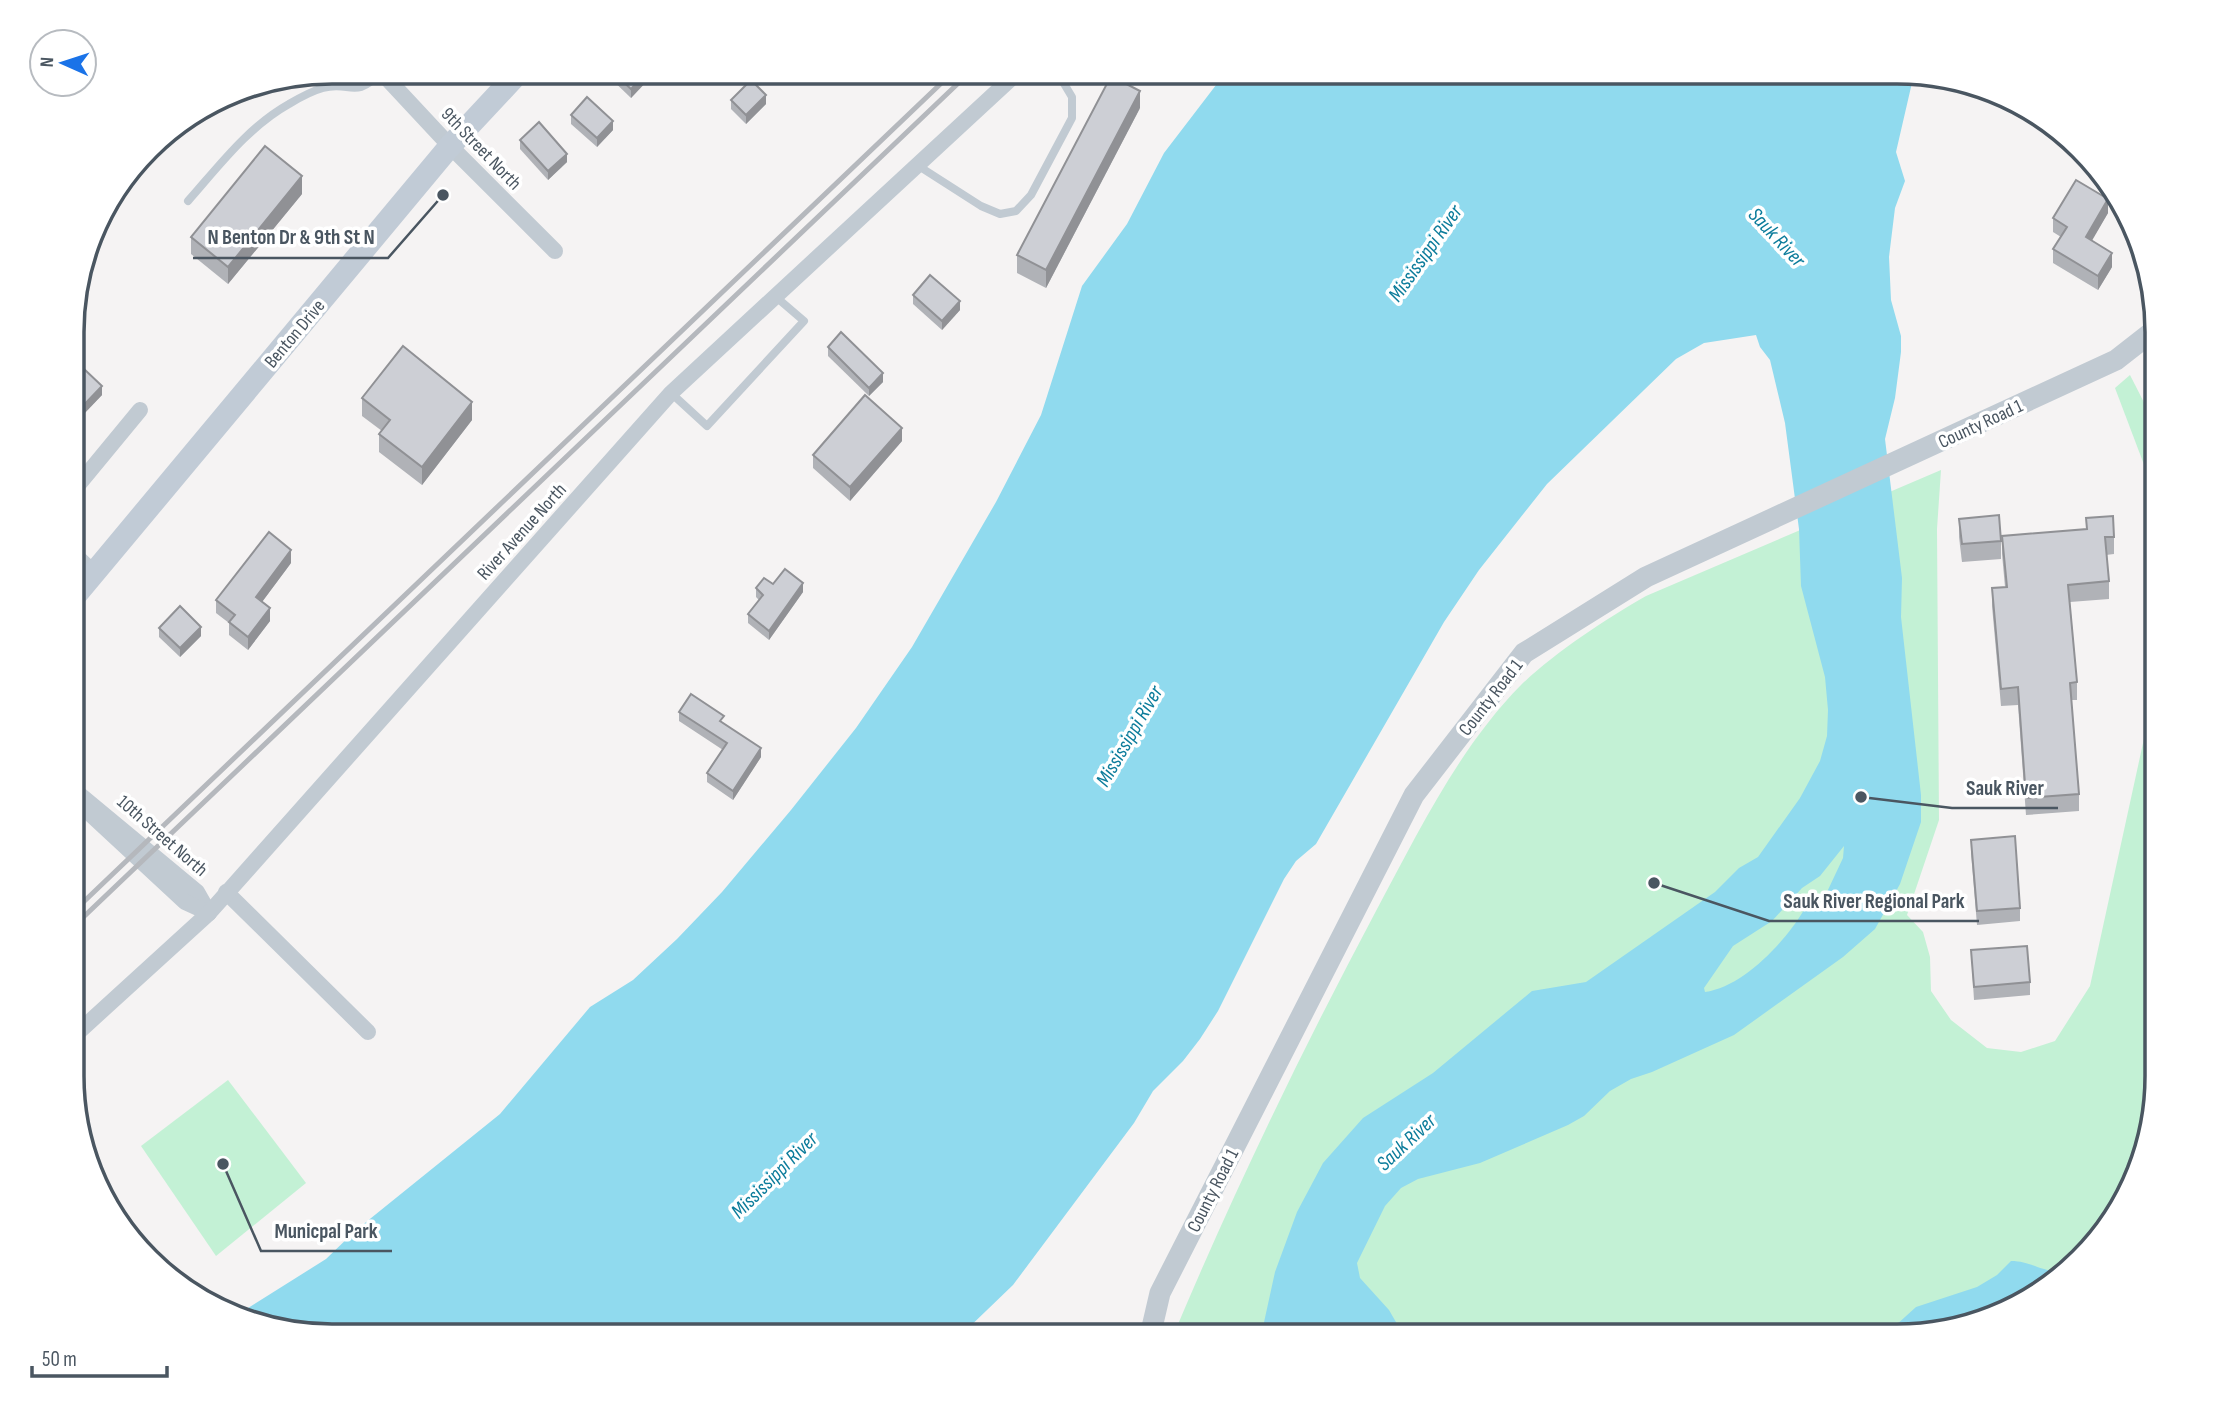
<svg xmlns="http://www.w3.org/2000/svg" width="2229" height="1408" font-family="'Sofia Sans Condensed',sans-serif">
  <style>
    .green { fill: #c3f1d5 }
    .water { fill: #90daee; fill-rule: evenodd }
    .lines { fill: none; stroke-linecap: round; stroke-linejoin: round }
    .service { stroke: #c1cad2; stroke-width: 8 }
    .minor { stroke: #c1cad2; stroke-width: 16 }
    .tertiary { stroke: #c1cad2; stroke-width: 21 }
    .secondary { stroke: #c1cbd6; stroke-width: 23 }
    .rail { stroke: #b5b8bd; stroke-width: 5 }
    .wall { fill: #b0b2b7 }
    .shaded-wall { fill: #909195 }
    .building { fill: #cdcfd5; stroke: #909195; stroke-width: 2 }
    .labels { text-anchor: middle; stroke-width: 7; stroke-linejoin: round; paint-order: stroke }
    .street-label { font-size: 19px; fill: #4a5661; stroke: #fff }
    .water-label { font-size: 21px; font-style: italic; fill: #0c7c9b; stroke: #fff }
    .rim { fill: none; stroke: #4a5661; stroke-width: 3.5 }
    .leader { fill: none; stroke: #4a5661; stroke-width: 2.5 }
    .callout-dot { fill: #4a5661; stroke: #fff; stroke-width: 2.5 }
    .callout-label { font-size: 21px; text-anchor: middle; font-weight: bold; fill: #4a5661; stroke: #fff; stroke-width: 7; stroke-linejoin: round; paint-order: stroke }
  </style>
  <rect width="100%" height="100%" fill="#f5f3f3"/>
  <g class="green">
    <path d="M2130 375 2157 428V499L2115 388Z"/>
    <path d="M1941 470 1937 529 1939 820 1907 915 1923 932 1930 957 1931 991 1951 1020 1987 1048 2021 1052 2055 1041 2090 986 2157 679V1093L2144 1159 2114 1220 2027 1301 1914 1336H1173C1234 1191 1302 1050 1376 911 1418 833 1458 749 1521 685 1554 653 1606 619 1646 596Z"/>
    <path d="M228 1080 306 1183 216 1256 141 1146Z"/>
  </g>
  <g class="water">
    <path d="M1226 72H1897L1914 74 1896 152 1905 181 1895 208 1889 257 1891 300 1901 336V352L1895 398 1885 439 1902 578 1901 617 1921 795V822L1900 884 1875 929 1843 957 1734 1035 1652 1072 1631 1079 1610 1091 1584 1116 1568 1125 1480 1163 1418 1179 1401 1188 1385 1206 1357 1263 1360 1278 1389 1310 1404 1336H1261L1275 1272 1297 1212 1323 1163 1363 1118 1433 1073 1532 991 1586 982 1715 892 1739 868 1758 857 1800 798 1820 761 1827 736 1828 710 1825 677 1801 586 1799 529 1785 423 1770 360 1760 347 1756 335 1704 343 1676 359 1547 484 1479 570 1444 622 1316 844 1296 861 1284 879 1218 1011 1200 1039 1183 1061 1153 1091 1134 1123 1013 1285 960 1336H332L264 1327 237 1315 326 1259 355 1231 500 1114 590 1007 633 980 677 939 722 892 791 810 856 728 912 647 996 502 1041 415 1082 286 1127 224 1164 153ZM1844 846 1843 858 1819 909 1811 907 1804 910C1785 942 1743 987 1705 992L1704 988 1733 946 1772 921 1802 888 1820 876Z"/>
    <path d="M2011 1261C2031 1261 2041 1272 2060 1271L2027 1301 1914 1336H1884L1916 1307 1977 1287 1997 1275Z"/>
  </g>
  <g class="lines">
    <g class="service">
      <path d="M917 165 981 206 1000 214 1016 211 1031 195 1072 118V97L1057 72"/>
      <path d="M188 201C219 166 248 127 289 104 299 98 312 91 323 88 351 80 353 101 382 72"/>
      <path d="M671 393 707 426 804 321 776 297"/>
    </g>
    <g class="minor">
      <path d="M381 72 450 146 555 251"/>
      <path d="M74 490 140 410"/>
      <path d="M74 554 94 573"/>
      <path d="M74 790 197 892 209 913"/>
      <path d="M74 799 185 902 209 913"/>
      <path d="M226 892 368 1032"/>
      <path d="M74 1036 209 913 671 393 1018 72"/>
    </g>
    <path class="tertiary" d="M1150 1336 1160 1293 1414 795 1524 653 1646 577 2116 360 2157 328"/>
    <path class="secondary" d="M74 597 450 146 519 72"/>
    <g class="rail">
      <path d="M74 911 953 72"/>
      <path d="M74 926 970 72"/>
    </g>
  </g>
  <g class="wall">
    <path d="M604 72H647V81L631 98Z"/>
    <path d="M1137 72H1162L1153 84Z"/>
    <path d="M731 100 766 104 746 124 731 109Z"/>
    <path d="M1140 108 1046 288 1017 273V255Z"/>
    <path d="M571 115 613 130 597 147 571 124Z"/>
    <path d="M520 140 567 162 548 180 520 149Z"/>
    <path d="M302 194 228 284 191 254V237Z"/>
    <path d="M2108 213 2091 241 2112 267 2098 290 2053 263V249L2061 237 2053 232V218Z"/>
    <path d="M913 295 960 310 942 330 913 304Z"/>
    <path d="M828 347 883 382 869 396 828 356Z"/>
    <path d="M74 378 102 395 80 418 74 413Z"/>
    <path d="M362 398 472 420 422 485 379 452V434L382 431 362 416Z"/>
    <path d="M902 441 850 501 813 468V455Z"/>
    <path d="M2086 518 2114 537V554L2106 555 2109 581V599L2070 602 2077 682V700H2071L2079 794V811L2026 815 2018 705 2001 706 1992 606V588L2005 587 2002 554V536L2086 529Z"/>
    <path d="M1959 519 2001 541V559L1962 562 1959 537Z"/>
    <path d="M291 563 262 602 270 621 248 650 229 635V623L216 613V600Z"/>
    <path d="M773 584 803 592 769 640 748 623V614L759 600 756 597V588Z"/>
    <path d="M159 628 201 636 180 657 159 637Z"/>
    <path d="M679 712 724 723 761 757 733 800 707 782V773L723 750 679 721Z"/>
    <path d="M1971 840 2020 908V921L1977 925 1971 853Z"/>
    <path d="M1971 950 2030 982V995L1974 1000Z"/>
  </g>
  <g class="shaded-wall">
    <path d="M647 72V81L631 98V89Z"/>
    <path d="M1153 72H1162L1153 84Z"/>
    <path d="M1140 91V108L1046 288V270Z"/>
    <path d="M766 95V104L746 124V115Z"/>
    <path d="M613 121V130L597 147V138Z"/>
    <path d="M567 154V162L548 180V171Z"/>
    <path d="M302 176V194L228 284V267Z"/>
    <path d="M2108 199V213L2086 251V237Z"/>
    <path d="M2112 253V267L2098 290V276Z"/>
    <path d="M960 301V310L942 330V321Z"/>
    <path d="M883 373V382L869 396V388Z"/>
    <path d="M102 386V395L80 418V409Z"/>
    <path d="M472 402V420L422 485V467Z"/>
    <path d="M902 428V441L850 501V487Z"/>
    <path d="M291 550V563L256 610V597Z"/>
    <path d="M803 583V592L769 640V631Z"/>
    <path d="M270 608V621L248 650V637Z"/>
    <path d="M201 627V636L180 657V648Z"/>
    <path d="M761 748V757L733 800V791Z"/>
  </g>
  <g class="building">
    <path d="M613 72H647L631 89Z"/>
    <path d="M1111 76 1140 91 1046 270 1017 255Z"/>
    <path d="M751 80 766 95 746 115 731 100Z"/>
    <path d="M587 97 613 121 597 138 571 115Z"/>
    <path d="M539 122 567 154 548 171 520 140Z"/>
    <path d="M265 146 302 176 228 267 191 237Z"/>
    <path d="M2076 180 2108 199 2086 237 2112 253 2098 276 2053 249 2067 227 2053 218Z"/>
    <path d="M930 275 960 301 942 321 913 295Z"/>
    <path d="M841 332 883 373 869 388 828 347Z"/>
    <path d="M403 346 472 402 422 467 379 434 390 420 362 398Z"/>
    <path d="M83 368 102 386 80 409 74 404V378Z"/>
    <path d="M865 395 902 428 850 487 813 455Z"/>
    <path d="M1999 515 2001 541 1962 544 1959 519Z"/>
    <path d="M2113 516 2114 537H2105L2109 581 2068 585 2077 682 2070 683 2079 794 2026 798 2018 687 2001 689 1992 588 2007 587 2002 536 2087 529 2086 518Z"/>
    <path d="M269 532 291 550 256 597 270 608 248 637 229 622 235 615 216 600Z"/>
    <path d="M785 569 803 583 769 631 748 614 763 595 756 588 764 578 773 584Z"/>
    <path d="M180 606 201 627 180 648 159 628Z"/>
    <path d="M691 694 724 716 720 721 761 748 733 791 707 773 727 743 679 712Z"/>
    <path d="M2015 836 2020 908 1977 911 1971 840Z"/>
    <path d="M2027 946 2030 982 1974 987 1971 950Z"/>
  </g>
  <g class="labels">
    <g class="street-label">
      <text transform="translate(482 148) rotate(46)" y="7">9th Street North</text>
      <text transform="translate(294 333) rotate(-50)" y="7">Benton Drive</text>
      <text transform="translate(1980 423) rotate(-25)" y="7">County Road 1</text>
      <text transform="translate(521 531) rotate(-48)" y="7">River Avenue North</text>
      <text transform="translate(1490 697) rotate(-52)" y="7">County Road 1</text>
      <text transform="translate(163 835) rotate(41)" y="7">10th Street North</text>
      <text transform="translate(1212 1190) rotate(-63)" y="7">County Road 1</text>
    </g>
    <g class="water-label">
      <text transform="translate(1777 237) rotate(47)" y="7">Sauk River</text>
      <text transform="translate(1425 253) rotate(-55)" y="7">Mississippi River</text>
      <text transform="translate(1129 736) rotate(-60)" y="7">Mississippi River</text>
      <text transform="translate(1406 1142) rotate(-43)" y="7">Sauk River</text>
      <text transform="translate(774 1175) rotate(-45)" y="7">Mississippi River</text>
    </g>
  </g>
  <path d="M0 0H2229V1408H0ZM332 84H1897A248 248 0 0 1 2145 332V1076A248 248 0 0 1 1897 1324H332A248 248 0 0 1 84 1076V332A248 248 0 0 1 332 84Z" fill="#fff" fill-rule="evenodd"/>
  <path class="rim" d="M332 84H1897A248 248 0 0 1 2145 332V1076A248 248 0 0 1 1897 1324H332A248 248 0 0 1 84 1076V332A248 248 0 0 1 332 84Z"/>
  <path class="leader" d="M443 195L388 258H193M1861 797L1952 808H2058M1654 883L1769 921H1979M223 1164L261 1251H392"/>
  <g class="callout-dot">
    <circle cx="443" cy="195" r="7"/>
    <circle cx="1861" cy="797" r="7"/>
    <circle cx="1654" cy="883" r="7"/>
    <circle cx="223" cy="1164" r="7"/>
  </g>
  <g class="callout-label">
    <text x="291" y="244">N Benton Dr &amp; 9th St N</text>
    <text x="2005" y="795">Sauk River</text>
    <text x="1874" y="908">Sauk River Regional Park</text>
    <text x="326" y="1238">Municpal Park</text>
  </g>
  <g transform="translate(63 63) rotate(273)"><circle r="33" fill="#ffffff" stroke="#b7bbc0" stroke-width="2"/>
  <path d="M0-5L12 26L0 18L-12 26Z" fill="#1a73e8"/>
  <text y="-10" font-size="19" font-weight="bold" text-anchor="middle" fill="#4a5661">N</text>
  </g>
  <path d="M32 1366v10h135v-10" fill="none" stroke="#4a5661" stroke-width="3.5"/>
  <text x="42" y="1366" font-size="21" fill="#4a5661" stroke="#ffffff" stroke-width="5" paint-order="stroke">50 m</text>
</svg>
